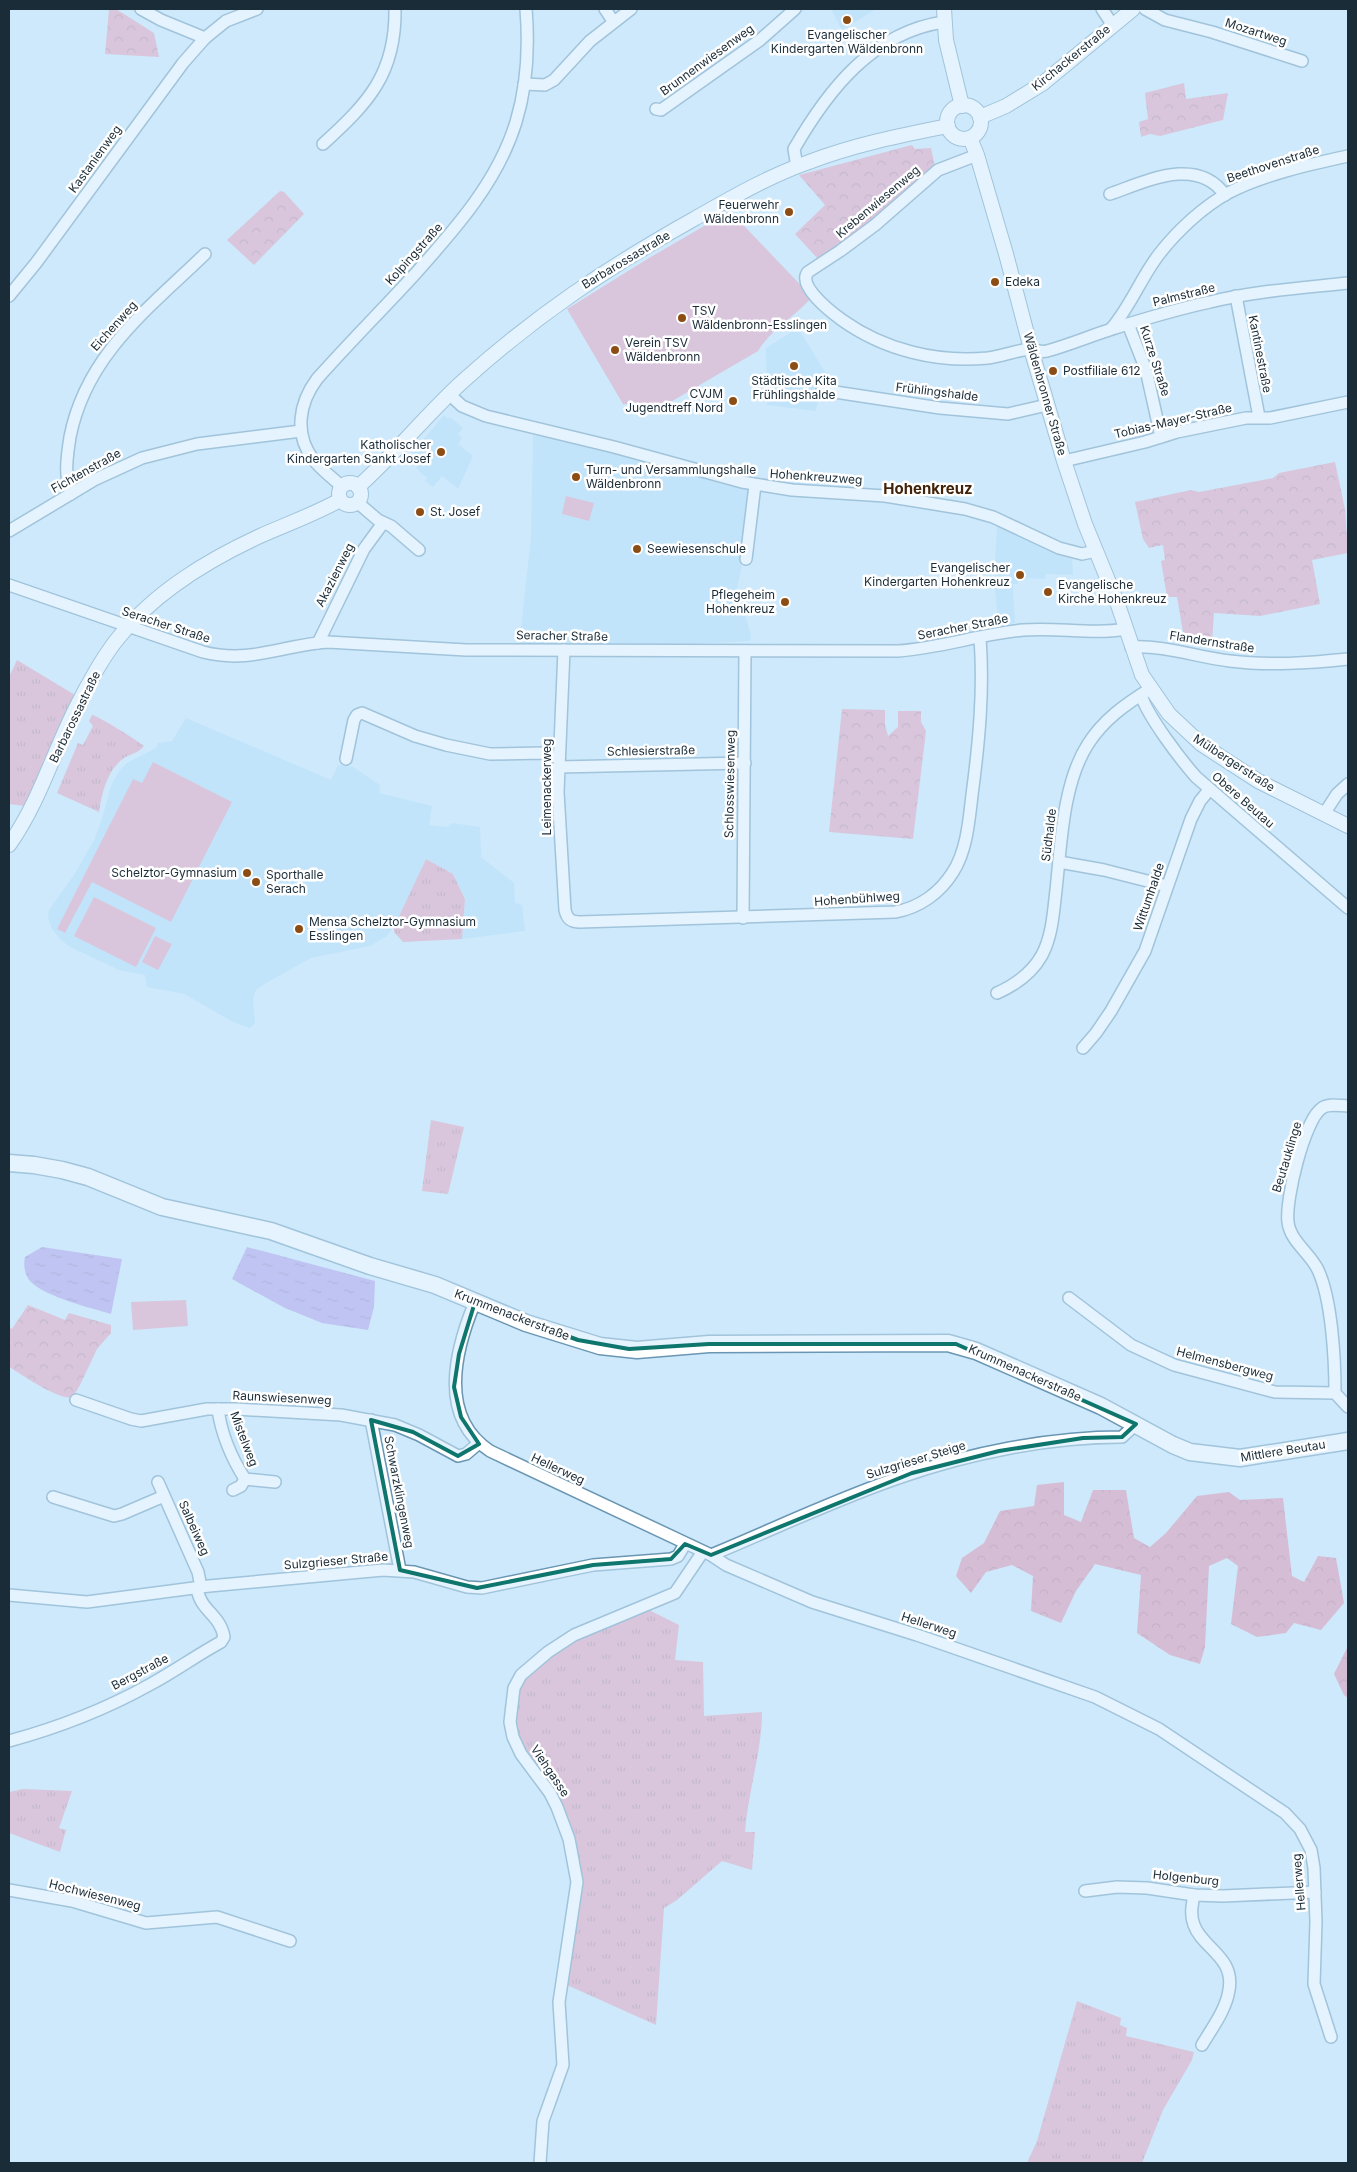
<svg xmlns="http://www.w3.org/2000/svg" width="1357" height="2172" font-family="Inter,sans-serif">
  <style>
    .built { fill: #b3defa }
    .grass { fill: url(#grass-tufts) }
    .forest { fill: url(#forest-crowns) }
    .park { fill: url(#park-crowns) }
    .pitch { fill: #e79cb6 }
    .water { fill: url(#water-ripples) }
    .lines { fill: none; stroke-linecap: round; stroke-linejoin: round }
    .minor-casing { stroke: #6a96b3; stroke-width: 14 }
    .tertiary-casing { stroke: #6a96b3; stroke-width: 16 }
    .secondary-casing { stroke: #6a96b3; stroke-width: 19 }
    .minor { stroke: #fff; stroke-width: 11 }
    .tertiary { stroke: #fff; stroke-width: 14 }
    .secondary { stroke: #fff; stroke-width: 16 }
    .marked { fill: none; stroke: #0f766e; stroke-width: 4; stroke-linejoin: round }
    .poi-dot { fill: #8c4d14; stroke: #fff; stroke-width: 2 }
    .labels { text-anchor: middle; stroke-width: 5; stroke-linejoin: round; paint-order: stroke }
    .street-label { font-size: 12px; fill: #1a2c38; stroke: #fff }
    .poi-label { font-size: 12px; fill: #1a2c38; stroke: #fff; text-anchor: start }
    .quarter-label { font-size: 15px; font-weight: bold; fill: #422309; stroke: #fff }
  </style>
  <defs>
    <pattern id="grass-tufts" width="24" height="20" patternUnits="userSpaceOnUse" patternTransform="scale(1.25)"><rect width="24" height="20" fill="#e79cb6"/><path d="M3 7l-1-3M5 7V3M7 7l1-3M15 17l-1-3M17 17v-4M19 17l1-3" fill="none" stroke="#ba7f95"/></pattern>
    <pattern id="forest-crowns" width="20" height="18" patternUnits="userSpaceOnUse" patternTransform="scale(1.25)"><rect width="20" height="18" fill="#e188a8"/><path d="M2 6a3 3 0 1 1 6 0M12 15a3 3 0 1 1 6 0" fill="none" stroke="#b66f8a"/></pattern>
    <pattern id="park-crowns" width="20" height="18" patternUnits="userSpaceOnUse" patternTransform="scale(1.25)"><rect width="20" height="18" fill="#e79cb6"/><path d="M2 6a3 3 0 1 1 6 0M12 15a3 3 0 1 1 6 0" fill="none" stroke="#ba7f95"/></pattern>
    <pattern id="water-ripples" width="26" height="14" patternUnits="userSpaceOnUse" patternTransform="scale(1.25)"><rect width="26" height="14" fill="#ae97e6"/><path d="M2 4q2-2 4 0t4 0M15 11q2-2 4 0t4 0" fill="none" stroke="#8d7bbb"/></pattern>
  </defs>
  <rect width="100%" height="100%" fill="#cde9fb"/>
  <g class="built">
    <path d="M831 9H876L842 30Z"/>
    <path d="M798 328 825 372 830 375 828 387 821 386 816 411 767 405 766 348Z"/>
    <path d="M444 415 448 419 450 417 463 428 458 434 462 438 458 444 473 456 458 489 442 476 433 487 425 481 427 478 416 468 421 459 413 452Z"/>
    <path d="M533 435 560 440H570L750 489 743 561 737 588 751 635 750 641 671 645H519L531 537Z"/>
    <path d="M997 525 1072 559 1073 575 1046 574 1045 579 1018 578V584H1013V589L1015 623 999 626 994 583Z"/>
    <path d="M186 718 331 780 338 765 353 767 380 785 379 793 432 806 429 825 448 827 452 823 480 827 481 857 514 883 515 903 522 905 525 931 462 939 465 898 453 874 426 859 423 864 416 885 394 927 387 936 370 946 311 958 261 986 256 990 253 999 255 1023 250 1028 233 1022 184 994 147 987 145 975 119 970 70 947 61 940 52 929 48 917 49 910 76 872 94 840 101 822 112 783 119 771 127 763 156 748 158 743 172 741Z"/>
  </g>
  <g class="grass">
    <path d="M17 660 75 695 25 806 9 804V677Z"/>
    <path d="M92 715C97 715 138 741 144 746 140 752 131 754 124 758 107 770 102 793 99 812L57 793 78 743 83 745 93 726 89 721Z"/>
    <path d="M426 859 453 874 465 899 462 939 403 942 394 932V927Z"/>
    <path d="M431 1120 464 1127 448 1194 422 1191Z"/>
    <path d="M647 1609 679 1625 675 1660 703 1662 704 1716 762 1712C762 1752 748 1791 745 1832H755L752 1870 722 1861 677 1900 664 1908 656 2025 567 1985 580 1894 572 1843 526 1757 513 1728 520 1681 573 1639Z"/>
    <path d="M23 1789 72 1791 59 1828 66 1830 60 1852 9 1833V1792Z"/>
    <path d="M1077 2001 1121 2018 1120 2025 1127 2028 1126 2036 1194 2052 1192 2060 1163 2110 1142 2163H1027L1037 2141Z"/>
  </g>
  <g class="forest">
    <path d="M1064 1482V1515L1081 1522 1093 1490H1126L1134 1538 1150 1547 1166 1533 1197 1496 1229 1492 1240 1500 1283 1498 1292 1576 1304 1582 1318 1556 1336 1558 1344 1603 1321 1630 1294 1623 1286 1633 1257 1637 1231 1624 1238 1566 1227 1558 1209 1566 1205 1647 1200 1664 1170 1655 1137 1633 1141 1575 1095 1564 1076 1591 1061 1623 1031 1611 1033 1576 1012 1565 986 1572 971 1593 956 1576 962 1558 984 1543 1000 1511 1034 1506 1037 1485Z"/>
    <path d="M1348 1646V1698L1344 1695 1334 1674Z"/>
  </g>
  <g class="park">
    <path d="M116 9 154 33 159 57 105 54 109 10Z"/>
    <path d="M1184 83 1186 99 1228 93 1223 120 1160 136 1150 134 1141 137 1139 122 1148 119 1145 93Z"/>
    <path d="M912 145 915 149 931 148 935 167 880 214 819 260 795 234 825 205 799 175Z"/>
    <path d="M280 191 284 192 304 214 254 265 227 240Z"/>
    <path d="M1335 462 1345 509 1348 553 1312 560 1320 604 1260 616 1214 613 1212 642 1184 638 1177 597H1167L1161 561 1165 560 1163 545 1149 548 1143 539 1135 502 1191 490 1199 492 1273 478 1279 473Z"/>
    <path d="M842 709 885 710V725L888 736 898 727V711H921V722L926 731 913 839 829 832Z"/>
    <path d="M28 1305 65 1320 69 1313 111 1325V1333L97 1349 80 1385 73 1397C59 1401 23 1375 9 1367V1327L12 1329Z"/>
  </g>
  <g class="pitch">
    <path d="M730 211 812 297C795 317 771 329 758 351L662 407 623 404 567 309 649 258Z"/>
    <path d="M566 496 594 503 589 521 562 514Z"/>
    <path d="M153 762 232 802 171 922 92 882 65 933 57 929 133 779 142 783Z"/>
    <path d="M94 897 156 928 136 967 74 936Z"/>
    <path d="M155 936 172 944 158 970 142 962Z"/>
    <path d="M186 1300 188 1326 133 1330 131 1302Z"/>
  </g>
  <g class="water">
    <path d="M42 1247 122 1259 111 1314C91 1308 46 1297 31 1282 25 1276 23 1266 25 1257Z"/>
    <path d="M247 1247 375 1281 374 1307 368 1330 322 1323 285 1308 232 1279Z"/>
  </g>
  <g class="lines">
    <defs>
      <g id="minor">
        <path d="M141 9 161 20 205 38 226 21 257 9"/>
        <path d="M605 9 613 21"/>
        <path d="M1102 9 1112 24"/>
        <path d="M1145 9 1165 20 1212 32 1302 61"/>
        <path d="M524 84 545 85 554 80 590 41 631 9"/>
        <path d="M656 109 661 110 760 40 795 9"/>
        <path d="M323 144C368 103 396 74 395 9"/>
        <path d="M977 155 938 170 875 225 840 251 808 272C797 286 831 312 842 320 884 350 937 363 988 358 1002 356 1015 351 1029 349 1035 349 1041 353 1047 351 1069 345 1090 336 1112 329 1144 319 1177 309 1210 302 1255 291 1302 288 1348 283"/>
        <path d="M797 167 794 149C828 90 873 32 944 22"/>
        <path d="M1110 194C1145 182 1197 155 1225 195"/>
        <path d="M9 296 36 263 183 63 205 38"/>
        <path d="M1236 296 1259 417"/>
        <path d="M1128 324 1146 370 1161 437"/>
        <path d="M1111 329C1131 306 1141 277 1160 253 1178 230 1203 207 1228 193 1262 175 1311 164 1348 156"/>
        <path d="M822 390 940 408 1008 414 1047 405"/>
        <path d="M449 394 462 406 486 416 614 447 742 482 792 490 885 496 965 509 993 517 1059 548 1082 554 1096 551"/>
        <path d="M1064 461 1145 442 1177 432 1246 418H1270L1348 402"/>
        <path d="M341 486C332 477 321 470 313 459 294 434 299 403 317 379 349 343 383 309 416 273 456 228 498 181 516 122 527 86 529 46 526 9"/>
        <path d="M71 494C64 475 67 456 70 437 86 355 148 309 205 254"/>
        <path d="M357 502 378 520 391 526 419 550"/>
        <path d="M9 531 94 480 142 458 197 444 301 431"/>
        <path d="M746 559 755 485"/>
        <path d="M9 585 203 652C251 664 282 645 328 642L466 650 898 651C940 648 981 634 1023 630 1057 627 1092 635 1126 629"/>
        <path d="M318 643 364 549 383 523"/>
        <path d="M1131 647C1164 645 1197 657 1230 661 1269 666 1309 663 1348 659"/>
        <path d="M564 650 558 792 565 910C567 919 571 922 580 922L895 912C919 908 940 893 953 872 967 850 969 820 972 795 979 742 984 690 980 638"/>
        <path d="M1141 695C1148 717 1181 760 1196 777L1348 908"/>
        <path d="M346 759 354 720 357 715 362 713 415 736 446 745 490 754 544 753 558 758"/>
        <path d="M558 767 745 763"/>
        <path d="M1324 814 1337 794 1348 784"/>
        <path d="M1059 862 1104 870 1167 886"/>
        <path d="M743 918 745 651"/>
        <path d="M997 993C1015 985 1032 973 1042 955 1051 938 1053 918 1055 899 1061 851 1061 786 1088 744 1104 719 1126 704 1150 689"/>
        <path d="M1083 1048 1096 1033 1111 1011 1145 951 1191 819 1200 801 1209 790"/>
        <path d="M1348 1106C1340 1106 1329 1103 1322 1108 1304 1120 1285 1201 1288 1222 1290 1241 1310 1253 1318 1270 1332 1300 1335 1360 1335 1393L1348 1407"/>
        <path d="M1069 1298 1131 1345 1174 1365 1275 1392 1335 1393"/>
        <path d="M475 1302C455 1350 438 1417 490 1451L711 1555 726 1565 812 1602 917 1635 1095 1697 1159 1729 1285 1813 1300 1829 1311 1850 1314 1868 1316 1922 1314 1984 1331 2037"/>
        <path d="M76 1400 131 1419 141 1421 207 1409H236L341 1415 395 1425 419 1435 458 1456 466 1454 479 1443"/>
        <path d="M218 1409C221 1433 232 1459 245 1479L275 1482"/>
        <path d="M371 1420 400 1570"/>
        <path d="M158 1482 198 1572 201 1587"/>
        <path d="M233 1490 241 1486 245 1479"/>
        <path d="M53 1497 114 1516 122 1514 164 1496"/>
        <path d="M711 1555C774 1529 836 1499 901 1477 969 1453 1050 1437 1122 1437L1136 1424"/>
        <path d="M9 1595 87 1602 209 1586 383 1570 414 1572 467 1587 482 1588 593 1565 671 1559 678 1556 685 1544"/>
        <path d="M9 1741C57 1728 108 1708 151 1684 175 1671 197 1655 221 1642L224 1637C220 1614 200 1611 197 1588"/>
        <path d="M9 1890 72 1901 146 1923 217 1917 290 1941"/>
        <path d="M1085 1891 1117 1887 1147 1888 1194 1895 1223 1896 1315 1892"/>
        <path d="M1194 1895C1192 1905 1190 1915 1194 1925 1202 1948 1235 1957 1229 1990 1226 2010 1212 2028 1202 2045"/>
        <path d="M540 2163 543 2121 563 2065 559 2002 577 1882 569 1839 557 1807 550 1793 521 1754 513 1737 510 1722 514 1688 521 1675 548 1652 574 1635 675 1593 702 1553"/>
      </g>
      <g id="tertiary">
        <path d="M944 9 946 40 962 106"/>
        <circle cx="964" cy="122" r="17"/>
        <path d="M980 117 1006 106 1042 84 1133 9"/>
        <path d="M970 138 977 155 1006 254 1031 349 1064 461 1085 524 1117 602 1142 675 1169 714 1201 744 1258 781 1348 826"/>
        <circle cx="350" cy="494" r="11"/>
        <path d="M358 487C395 454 426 415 462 382 535 316 608 267 694 219 731 198 769 176 809 162 853 145 902 135 948 126"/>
        <path d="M9 845C41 800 55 746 81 698 92 677 104 655 119 637 156 591 208 560 260 536 287 524 315 514 340 500"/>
      </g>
      <path id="secondary" d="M9 1163 34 1165 62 1170 88 1177 162 1207 271 1231 370 1266 435 1285 526 1323 600 1346 637 1350 709 1344 948 1343 976 1351 1101 1406 1173 1445 1190 1452 1240 1458 1348 1441"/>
    </defs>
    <use href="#minor" class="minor-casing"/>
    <use href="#tertiary" class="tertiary-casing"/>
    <use href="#secondary" class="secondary-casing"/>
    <use href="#minor" class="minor"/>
    <use href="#tertiary" class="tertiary"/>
    <use href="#secondary" class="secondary"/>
  </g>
  <path d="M0 0H1357V2172H0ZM475 1302 578 1340 629 1349 709 1344H956L1136 1424 1122 1437 1083 1438 999 1451 912 1473 711 1555 685 1544 671 1559 593 1565 477 1588 400 1570 371 1420 413 1432 458 1456 479 1444 461 1417 454 1387 459 1354Z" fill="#cde9fb" fill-opacity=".55" fill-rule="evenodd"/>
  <path class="marked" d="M475 1302 578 1340 629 1349 709 1344H956L1136 1424 1122 1437 1083 1438 999 1451 912 1473 711 1555 685 1544 671 1559 593 1565 477 1588 400 1570 371 1420 413 1432 458 1456 479 1444 461 1417 454 1387 459 1354Z"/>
  <g class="poi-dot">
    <circle cx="847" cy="20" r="5"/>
    <circle cx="789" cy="212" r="5"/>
    <circle cx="995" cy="282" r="5"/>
    <circle cx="682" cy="318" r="5"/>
    <circle cx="615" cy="350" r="5"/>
    <circle cx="794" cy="366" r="5"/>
    <circle cx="1053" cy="371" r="5"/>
    <circle cx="733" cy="401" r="5"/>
    <circle cx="441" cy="452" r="5"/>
    <circle cx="576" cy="477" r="5"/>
    <circle cx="420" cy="512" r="5"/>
    <circle cx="637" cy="549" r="5"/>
    <circle cx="1020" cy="575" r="5"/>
    <circle cx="1048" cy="592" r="5"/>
    <circle cx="785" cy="602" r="5"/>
    <circle cx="247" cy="873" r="5"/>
    <circle cx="256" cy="882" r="5"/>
    <circle cx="299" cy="929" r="5"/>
  </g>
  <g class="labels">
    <g class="street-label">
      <text transform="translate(1256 32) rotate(18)" y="4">Mozartweg</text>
      <text transform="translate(1071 58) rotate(-39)" y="4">Kirchackerstraße</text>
      <text transform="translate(707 60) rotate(-36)" y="4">Brunnenwiesenweg</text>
      <text transform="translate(95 159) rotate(-54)" y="4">Kastanienweg</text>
      <text transform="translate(1273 164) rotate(-18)" y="4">Beethovenstraße</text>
      <text transform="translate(878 202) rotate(-40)" y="4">Krebenwiesenweg</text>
      <text transform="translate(414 254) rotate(-48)" y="4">Kolpingstraße</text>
      <text transform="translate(626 260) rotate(-31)" y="4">Barbarossastraße</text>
      <text transform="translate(1184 295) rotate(-14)" y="4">Palmstraße</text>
      <text transform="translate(114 326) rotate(-48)" y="4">Eichenweg</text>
      <text transform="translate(1260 354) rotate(79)" y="4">Kantinestraße</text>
      <text transform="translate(1155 361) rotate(72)" y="4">Kurze Straße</text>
      <text transform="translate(937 392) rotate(7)" y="4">Frühlingshalde</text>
      <text transform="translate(1045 394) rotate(74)" y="4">Wäldenbronner Straße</text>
      <text transform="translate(1173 421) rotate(-13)" y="4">Tobias-Mayer-Straße</text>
      <text transform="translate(86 471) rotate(-29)" y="4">Fichtenstraße</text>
      <text transform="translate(816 477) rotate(4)" y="4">Hohenkreuzweg</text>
      <text transform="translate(335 575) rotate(-63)" y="4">Akazienweg</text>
      <text transform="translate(166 625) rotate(18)" y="4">Seracher Straße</text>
      <text transform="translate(963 627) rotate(-11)" y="4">Seracher Straße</text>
      <text transform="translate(562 636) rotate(1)" y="4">Seracher Straße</text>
      <text transform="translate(1212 642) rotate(9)" y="4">Flandernstraße</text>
      <text transform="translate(75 717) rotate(-64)" y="4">Barbarossastraße</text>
      <text transform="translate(651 751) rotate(-1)" y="4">Schlesierstraße</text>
      <text transform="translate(1234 763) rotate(33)" y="4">Mülbergerstraße</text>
      <text transform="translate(730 784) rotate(-89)" y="4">Schlosswiesenweg</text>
      <text transform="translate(547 787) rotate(-90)" y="4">Leimenackerweg</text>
      <text transform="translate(1243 800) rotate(41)" y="4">Obere Beutau</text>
      <text transform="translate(1049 835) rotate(-83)" y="4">Südhalde</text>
      <text transform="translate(1149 897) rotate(-71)" y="4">Wittumhalde</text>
      <text transform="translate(857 899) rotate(-4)" y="4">Hohenbühlweg</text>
      <text transform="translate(1287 1157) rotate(-73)" y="4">Beutauklinge</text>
      <text transform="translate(512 1315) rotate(21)" y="4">Krummenackerstraße</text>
      <text transform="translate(1225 1364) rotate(15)" y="4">Helmensbergweg</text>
      <text transform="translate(1025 1373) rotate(24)" y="4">Krummenackerstraße</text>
      <text transform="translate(282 1398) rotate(3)" y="4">Raunswiesenweg</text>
      <text transform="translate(244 1439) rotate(69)" y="4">Mistelweg</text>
      <text transform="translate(1283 1451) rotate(-9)" y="4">Mittlere Beutau</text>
      <text transform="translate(916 1460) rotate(-17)" y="4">Sulzgrieser Steige</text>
      <text transform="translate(558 1469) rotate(25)" y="4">Hellerweg</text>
      <text transform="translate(399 1492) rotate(79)" y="4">Schwarzklingenweg</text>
      <text transform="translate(194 1528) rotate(66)" y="4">Salbeiweg</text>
      <text transform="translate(336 1561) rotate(-5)" y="4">Sulzgrieser Straße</text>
      <text transform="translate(929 1625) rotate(18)" y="4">Hellerweg</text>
      <text transform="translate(140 1672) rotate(-28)" y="4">Bergstraße</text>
      <text transform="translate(550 1771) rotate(56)" y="4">Viehgasse</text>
      <text transform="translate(1186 1878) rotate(6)" y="4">Holgenburg</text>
      <text transform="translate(1299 1882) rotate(-95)" y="4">Hellerweg</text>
      <text transform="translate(95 1895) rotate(14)" y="4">Hochwiesenweg</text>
    </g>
    <g class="poi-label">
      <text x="847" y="39" text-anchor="middle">Evangelischer<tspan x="847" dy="14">Kindergarten Wäldenbronn</tspan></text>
      <text x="779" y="209" text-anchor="end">Feuerwehr<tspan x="779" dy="14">Wäldenbronn</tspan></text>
      <text x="1005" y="286">Edeka</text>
      <text x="692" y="315">TSV<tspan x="692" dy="14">Wäldenbronn-Esslingen</tspan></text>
      <text x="625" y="347">Verein TSV<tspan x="625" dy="14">Wäldenbronn</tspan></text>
      <text x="1063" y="375">Postfiliale 612</text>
      <text x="794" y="385" text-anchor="middle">Städtische Kita<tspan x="794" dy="14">Frühlingshalde</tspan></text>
      <text x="723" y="398" text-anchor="end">CVJM<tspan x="723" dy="14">Jugendtreff Nord</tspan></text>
      <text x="431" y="449" text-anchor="end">Katholischer<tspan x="431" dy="14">Kindergarten Sankt Josef</tspan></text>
      <text x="586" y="474">Turn- und Versammlungshalle<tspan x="586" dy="14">Wäldenbronn</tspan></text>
      <text x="430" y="516">St. Josef</text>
      <text x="647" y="553">Seewiesenschule</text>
      <text x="1010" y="572" text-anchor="end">Evangelischer<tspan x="1010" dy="14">Kindergarten Hohenkreuz</tspan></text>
      <text x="1058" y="589">Evangelische<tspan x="1058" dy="14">Kirche Hohenkreuz</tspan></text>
      <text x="775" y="599" text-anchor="end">Pflegeheim<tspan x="775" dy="14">Hohenkreuz</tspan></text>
      <text x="237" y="877" text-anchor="end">Schelztor-Gymnasium</text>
      <text x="266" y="879">Sporthalle<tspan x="266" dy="14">Serach</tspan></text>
      <text x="309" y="926">Mensa Schelztor-Gymnasium<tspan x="309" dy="14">Esslingen</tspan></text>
    </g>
    <g class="quarter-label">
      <text x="928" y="494">Hohenkreuz</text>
    </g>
  </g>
  <rect width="1357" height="2172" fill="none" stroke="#1a2c38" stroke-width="20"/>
</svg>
